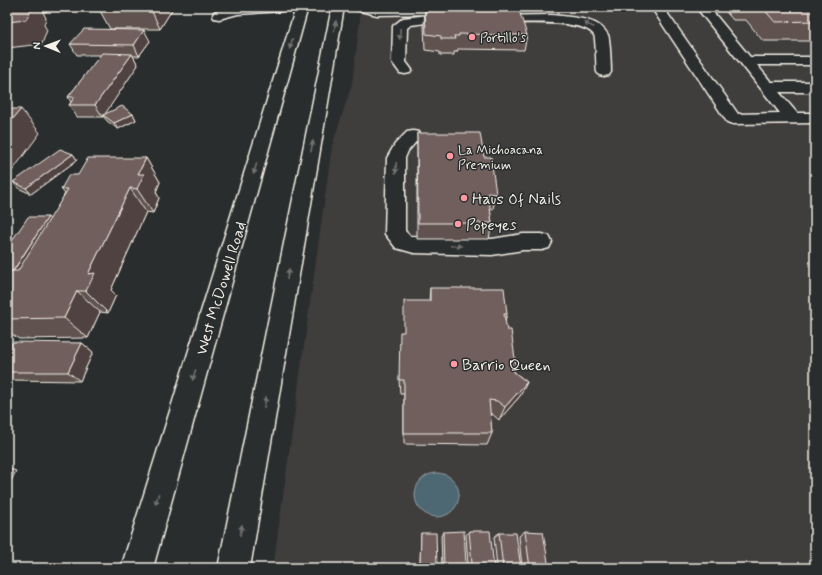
<svg xmlns="http://www.w3.org/2000/svg" width="822" height="575" font-family="Mynerve,sans-serif">
  <style>
    .built { fill: #3f3c3c }
    .water { fill: #4e6773; stroke: #909ea2 }
    .lines { fill: none; stroke-linecap: round; stroke-linejoin: round }
    .minor-casing { stroke: #f4f1e8; stroke-width: 3 }
    .major-casing { stroke: #f4f1e8; stroke-width: 3 }
    .minor { fill: #2a2d2e; fill-rule: evenodd }
    .major { fill: #2a2d2e; fill-rule: evenodd }
    .wall { fill: #615250; stroke: #f4f1e8 }
    .shaded-wall { fill: #4f4241; stroke: #f4f1e8 }
    .building { fill: #715f5d; stroke: #f4f1e8 }
    .oneway { fill: #71726f }
    .poi-dot { fill: #ff9aa2; stroke: #2a2d2e; stroke-width: 1.5 }
    .labels { text-anchor: middle; stroke-width: 3; stroke-linejoin: round; paint-order: stroke }
    .far-poi-label { font-size: 13px; fill: #f4f1e8; stroke: #2a2d2e; text-anchor: start }
    .poi-label { font-size: 16px; fill: #f4f1e8; stroke: #2a2d2e; text-anchor: start }
    .street-label { font-size: 16px; fill: #f4f1e8; stroke: #2a2d2e }
  </style>
  <rect width="100%" height="100%" fill="#2a2d2e"/>
  <filter id="ink" filterUnits="userSpaceOnUse"><feTurbulence type="fractalNoise" baseFrequency=".025" numOctaves="2"/><feDisplacementMap in="SourceGraphic" scale="8" xChannelSelector="R" yChannelSelector="G"/><feConvolveMatrix kernelMatrix="1 2 1 2 8 2 1 2 1" color-interpolation-filters="sRGB"/></filter>
  <g filter="url(#ink)">
    <path class="built" d="M359 7H815V568H273L332 146 352 84 360 20Z"/>
    <circle class="water" cx="437" cy="495" r="22"/>
    <g class="lines">
      <defs>
        <g id="minor">
          <path d="M234 7H287L285 10 281 11 238 14 219 19 214 18 213 15 214 12Z"/>
          <path d="M354 7H493L488 12 484 13 377 15 356 10Z"/>
          <path d="M651 7H663L738 114 780 113 696 7H709L750 57H815V65H757L771 82H815V92H779L797 113H815V123L733 124 727 122Z"/>
          <path d="M429 15 434 16 435 19 434 22 411 25 407 28 406 62 412 70 410 73 405 74 400 73 392 62 393 26 403 18Z"/>
          <path d="M551 15C569 17 599 17 608 35 610 39 611 66 611 72L609 75 604 76 599 75 597 72C596 66 596 38 594 35 583 18 512 23 492 24L487 23 486 20 487 17 492 16Z"/>
          <path d="M413 131 419 132 421 136 408 151 405 158V231L410 236 492 239 523 234H542L549 236 552 242 549 248 542 250H523L492 255 414 253 396 248 385 234 387 158 395 144 407 132Z"/>
        </g>
        <g id="major">
          <path d="M296 7H308L153 568H121Z"/>
          <path d="M332 7H344L250 568H218Z"/>
        </g>
      </defs>
      <use href="#minor" class="minor-casing"/>
      <use href="#major" class="major-casing"/>
      <use href="#minor" class="minor"/>
      <use href="#major" class="major"/>
    </g>
    <g class="wall">
      <path d="M57 7H79L76 11H60Z"/>
      <path d="M92 7H173V8L160 29H110L100 11H94Z"/>
      <path d="M443 7H474L475 10 527 35 524 50 458 49 457 52H454V55H440V52L425 50 424 25 425 9H443Z"/>
      <path d="M722 7H815V41H763L746 20H733Z"/>
      <path d="M150 41 139 56H133L138 65 104 115 133 114 136 120 118 129 107 121 103 116V117H77L69 105 71 102 68 97 101 55H77L70 44Z"/>
      <path d="M417 133 484 157 496 194 493 209H490L492 223 489 239H417Z"/>
      <path d="M73 154 77 160 31 194 18 188 13 182Z"/>
      <path d="M146 158 160 182 156 192 159 198 153 213 146 212 111 290 116 295 108 313 100 312 88 338 19 339 7 331V248L48 217 50 220 65 194 61 189 78 175Z"/>
      <path d="M430 288 507 314 505 321 507 330 516 366 514 370V372L527 382 520 396 499 420 492 414H490L492 433 487 445 404 444V394H400L399 380 404 332 429 301Z"/>
      <path d="M82 343 93 352 80 381 11 380 7 378V352Z"/>
      <path d="M469 531 494 568H412L420 565 421 533 437 566H442L441 536 443 532 466 564H468L466 535Z"/>
      <path d="M525 531 549 568H522L519 536Z"/>
      <path d="M499 533 521 568H497L494 537Z"/>
    </g>
    <g class="shaded-wall">
      <path d="M27 7H49L48 11 43 12 46 18 44 25 47 30 42 44 7 48V22Z"/>
      <path d="M74 7H79L76 11Z"/>
      <path d="M150 7H173V8L160 29Z"/>
      <path d="M144 30 150 41 139 56 134 45Z"/>
      <path d="M132 54 138 65 103 117 95 105Z"/>
      <path d="M21 109 40 133 7 178V126Z"/>
      <path d="M133 114 136 120 118 129 114 123Z"/>
      <path d="M73 154 77 160 31 194 26 188Z"/>
      <path d="M146 158 160 182 156 192 159 198 153 213 137 189 138 174Z"/>
      <path d="M130 188 146 212 111 290 116 295 108 313 86 291 88 274Z"/>
      <path d="M48 217 53 223 14 287 7 281Z"/>
      <path d="M77 291 100 312 88 338 64 318Z"/>
      <path d="M82 343 93 352 80 381 68 372Z"/>
      <path d="M527 382 520 396 499 420 505 407Z"/>
      <path d="M7 468 16 471 7 489Z"/>
    </g>
    <g class="building">
      <path d="M7 7H27L26 8 32 7 26 20 7 22Z"/>
      <path d="M445 7H474L475 10H519L527 35 459 34V36H454L455 39H441V36L426 34 425 9H445Z"/>
      <path d="M762 7H815V21L775 22Z"/>
      <path d="M84 29 144 30 134 45 70 44Z"/>
      <path d="M102 53 132 54 95 105H69L75 97H68Z"/>
      <path d="M122 106 133 114 114 123 103 115Z"/>
      <path d="M7 109H21L7 126Z"/>
      <path d="M417 133H480L484 157H491L496 194 488 193 492 223H418Z"/>
      <path d="M60 149 73 154 26 188 13 182Z"/>
      <path d="M88 158H146L138 174H144L137 189 130 188 88 274 95 273 86 291H77L64 318 7 319V275L9 271H18L68 189H61L69 175H78Z"/>
      <path d="M28 217H48L13 271H9L7 275V248Z"/>
      <path d="M430 288H504L507 314H504L507 330H511L516 366H514V372L527 382 505 407 497 401 489 400 492 433H404V380H399L400 332H404V301H430Z"/>
      <path d="M13 342 82 343 68 372H7V352Z"/>
      <path d="M464 531 466 564H472L469 531H490L494 568H412V565H420L421 533H436L437 566 444 567 443 532Z"/>
      <path d="M525 531 543 532 549 568H530Z"/>
      <path d="M499 533H516L521 568H503Z"/>
    </g>
    <defs><path id="oneway-solid" d="M-6-.8H1V-3.2L6.5 0L1 3.2V.8H-6Z"/></defs>
    <g class="oneway">
      <use href="#oneway-solid" transform="translate(589 25) rotate(-155)"/>
      <use href="#oneway-solid" transform="translate(335 26) rotate(-80)"/>
      <use href="#oneway-solid" transform="translate(400 34) rotate(92)"/>
      <use href="#oneway-solid" transform="translate(291 44) rotate(106)"/>
      <use href="#oneway-solid" transform="translate(312 146) rotate(-79)"/>
      <use href="#oneway-solid" transform="translate(396 168) rotate(93)"/>
      <use href="#oneway-solid" transform="translate(255 169) rotate(107)"/>
      <use href="#oneway-solid" transform="translate(456 246) rotate(2)"/>
      <use href="#oneway-solid" transform="translate(288 274) rotate(-79)"/>
      <use href="#oneway-solid" transform="translate(194 375) rotate(107)"/>
      <use href="#oneway-solid" transform="translate(265 402) rotate(-79)"/>
      <use href="#oneway-solid" transform="translate(157 499) rotate(107)"/>
      <use href="#oneway-solid" transform="translate(241 530) rotate(-79)"/>
    </g>
  </g>
  <g class="poi-dot">
    <circle cx="472" cy="37" r="4"/>
    <circle cx="450" cy="156" r="4"/>
    <circle cx="464" cy="198" r="4"/>
    <circle cx="458" cy="224" r="4"/>
    <circle cx="454" cy="364" r="4"/>
  </g>
  <g class="labels">
    <g class="far-poi-label">
      <text x="480" y="42">Portillo's</text>
      <text x="458" y="154">La Michoacana<tspan x="458" dy="15">Premium</tspan></text>
    </g>
    <g class="poi-label">
      <text x="472" y="204">Haus Of Nails</text>
      <text x="466" y="230">Popeyes</text>
      <text x="462" y="370">Barrio Queen</text>
    </g>
    <g class="street-label">
      <text transform="translate(220 288) rotate(-73)" y="6">West McDowell Road</text>
    </g>
  </g>
  <rect width="822" height="575" fill="none" stroke="#2a2d2e" stroke-width="24"/>
  <rect x="12" y="12" width="798" height="551" fill="none" stroke="#f4f1e8" stroke-width="1.5" filter="url(#ink)"/>
  <g transform="translate(46 46) rotate(271)" stroke="#2a2d2e" stroke-width="3" paint-order="stroke">
  <path d="M0-3L7 15L0 10L-7 15Z" fill="#f4f1e8"/>
  <text y="-6" font-size="11" font-weight="bold" text-anchor="middle" fill="#f4f1e8">N</text>
  </g>
</svg>
